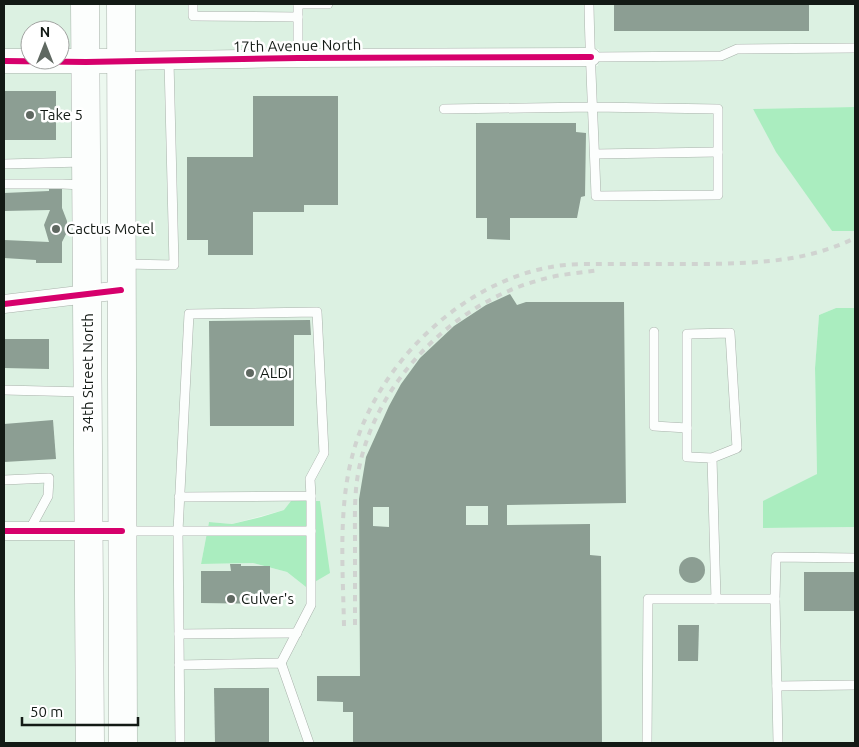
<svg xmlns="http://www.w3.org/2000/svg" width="859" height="747" font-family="Ubuntu,sans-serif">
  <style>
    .built { fill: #dcf1e2; fill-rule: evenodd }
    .water { fill: #aaedbf }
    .building { fill: #8c9e93; fill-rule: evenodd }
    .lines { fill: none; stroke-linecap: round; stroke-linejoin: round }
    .lane-casing { stroke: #a9b2ab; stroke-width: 10 }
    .street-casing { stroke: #a9b2ab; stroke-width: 19 }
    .secondary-casing { stroke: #a9b2ab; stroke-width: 25 }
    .highway-casing { stroke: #a9b2ab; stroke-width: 29 }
    .lane { stroke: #fcfefd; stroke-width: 9 }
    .street { stroke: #fcfefd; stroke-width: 18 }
    .secondary { stroke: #fcfefd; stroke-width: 24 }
    .highway { stroke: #fcfefd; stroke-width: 28 }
    .rail { stroke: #d0d3d0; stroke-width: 4; stroke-dasharray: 6 6; stroke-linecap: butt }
    .cycleway-casing { stroke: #fff; stroke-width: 9 }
    .cycleway { stroke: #d6006c; stroke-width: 6 }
    .poi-dot { fill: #5f6861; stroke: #fff; stroke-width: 2 }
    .labels { text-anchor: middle; stroke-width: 5; stroke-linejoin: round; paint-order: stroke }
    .street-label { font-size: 15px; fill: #131a15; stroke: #fff }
    .poi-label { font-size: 15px; fill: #131a15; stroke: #fff; text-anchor: start }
  </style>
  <rect width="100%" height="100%" fill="#ecf8ef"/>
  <g class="built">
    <path d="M4 4H77V53L60 52V30H30V52H4Z"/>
    <path d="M129 4H855V107L753 109 832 231H855V308H836L819 315 815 368 817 474 763 528 855 527V743H137L129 255V70L298 67 598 66 599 49H298L129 52ZM284 510 306 587 287 572 253 563 201 564 209 522 232 524Z"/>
    <path d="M4 70 78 71V286L4 295Z"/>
    <path d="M78 304 79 522H4V313Z"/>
    <path d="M4 540H79L80 743H4Z"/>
  </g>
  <g class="water">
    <path d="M855 107V231H832L776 152 753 109Z"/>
    <path d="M836 308H855V527L763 528V501L817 474 815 368 819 315Z"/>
    <path d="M291 501H320L330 573 306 587 287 572 253 563 201 564 209 522 232 524 261 517 284 510Z"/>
  </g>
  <g class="building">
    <rect x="614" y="4" width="195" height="27"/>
    <rect x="4" y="91" width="52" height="49"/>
    <path d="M253 96H338V205H304V212H253V255H208V240H187V157H253Z"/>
    <path d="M476 123H576V132L586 133 585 196 581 197 577 218H510V240L487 239V218H476Z"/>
    <path d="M49 188H62V208L67 221V232L62 242V263H36V260L4 258V240L49 242 44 225 50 210 4 211V193L49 191Z"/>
    <path d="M510 294 517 305 526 302H624L626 503 507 505V525L590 524V555L601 556 602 743H353V712H343V702L317 701V676H360L359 499 366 457 389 406 401 384 420 358 454 326 486 305ZM466 506H488V525H466ZM373 507H389V527L373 526Z"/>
    <path d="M310 320 311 335H294V426H210L209 321Z"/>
    <path d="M4 339H49V369L4 368Z"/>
    <path d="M53 420 56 459 4 462V424Z"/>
    <circle cx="692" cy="570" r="13"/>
    <path d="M230 564H241V566H270V604L201 603V571H231Z"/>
    <rect x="804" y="572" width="51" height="39"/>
    <path d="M678 625H699L698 661H678Z"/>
    <path d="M214 688H269V743H215Z"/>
  </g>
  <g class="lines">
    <defs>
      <g id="lane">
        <path d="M193 4V16L298 17"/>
        <path d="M298 4H328"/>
        <path d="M591 57 721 56 737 49 855 48"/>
        <path d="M298 58V4"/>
        <path d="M444 109 593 107 718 109V195L596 196C594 132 590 68 589 4"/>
        <path d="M595 154 718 152"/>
        <path d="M4 164 83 162"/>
        <path d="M4 184H62L83 185"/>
        <path d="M124 264 174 265 169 61"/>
        <path d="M654 332V426L687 428"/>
        <path d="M4 390 85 392"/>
        <path d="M712 458 687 457V334L730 333 737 448 712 458 716 599"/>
        <path d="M4 480 49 478 48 496 29 531"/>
        <path d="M179 497 311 496 310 479 324 453 317 312 189 314 178 531H311"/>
        <path d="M125 531H178L180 743"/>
        <path d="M775 599 776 557 855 558"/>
        <path d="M179 634 297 633"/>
        <path d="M281 663 311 605V496"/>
        <path d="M179 665 281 663 309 743"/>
        <path d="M777 686 855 685"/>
        <path d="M647 743 648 599H775L778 743"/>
      </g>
      <g id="street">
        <path d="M121 61 298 58 591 57"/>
        <path d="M4 304 121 290"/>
        <path d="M4 531H122"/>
      </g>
      <path id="secondary" d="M4 61H121"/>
      <g id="highway">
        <path d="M85 4 90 743"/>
        <path d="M121 4 123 743"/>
      </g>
    </defs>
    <use href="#lane" class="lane-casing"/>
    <use href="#street" class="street-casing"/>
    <use href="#secondary" class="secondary-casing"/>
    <use href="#highway" class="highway-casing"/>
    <use href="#lane" class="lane"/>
    <use href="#street" class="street"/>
    <use href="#secondary" class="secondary"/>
    <use href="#highway" class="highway"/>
    <g class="rail">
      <path d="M355 625C355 598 355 570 355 542 355 519 354 497 358 474 373 384 453 303 540 280 559 274 580 273 600 270"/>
      <path d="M344 626C343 572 338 510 352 457 374 368 459 283 551 267 565 264 582 264 597 264 633 264 669 264 705 264 758 263 806 262 855 238"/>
    </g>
    <defs>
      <g id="cycleway">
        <path d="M4 61 86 62 298 58 591 57"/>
        <path d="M4 304 121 290"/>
        <path d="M4 531H122"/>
      </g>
    </defs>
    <use href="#cycleway" class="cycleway-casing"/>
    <use href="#cycleway" class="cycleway"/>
  </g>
  <g class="poi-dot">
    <circle cx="30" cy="115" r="5"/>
    <circle cx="56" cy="229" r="5"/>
    <circle cx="250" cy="373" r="5"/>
    <circle cx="231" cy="599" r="5"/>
  </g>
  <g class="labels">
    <g class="street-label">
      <text transform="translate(297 46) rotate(-1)" y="5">17th Avenue North</text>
      <text transform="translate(88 373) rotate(-90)" y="5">34th Street North</text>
    </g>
    <g class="poi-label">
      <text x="40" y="120">Take 5</text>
      <text x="66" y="234">Cactus Motel</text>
      <text x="260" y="378">ALDI</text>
      <text x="241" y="604">Culver's</text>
    </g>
  </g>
  <rect width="859" height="747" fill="none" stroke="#131a15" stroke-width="10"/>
  <g transform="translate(45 45)"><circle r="24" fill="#ffffff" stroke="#a1a3a1"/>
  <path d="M0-4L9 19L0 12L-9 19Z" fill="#5f6861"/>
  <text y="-8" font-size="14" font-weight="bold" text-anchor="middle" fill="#131a15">N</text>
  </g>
  <path d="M22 717v8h116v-8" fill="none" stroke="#131a15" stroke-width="2.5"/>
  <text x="30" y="717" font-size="15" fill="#131a15" stroke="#ffffff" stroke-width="4" paint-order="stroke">50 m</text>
</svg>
